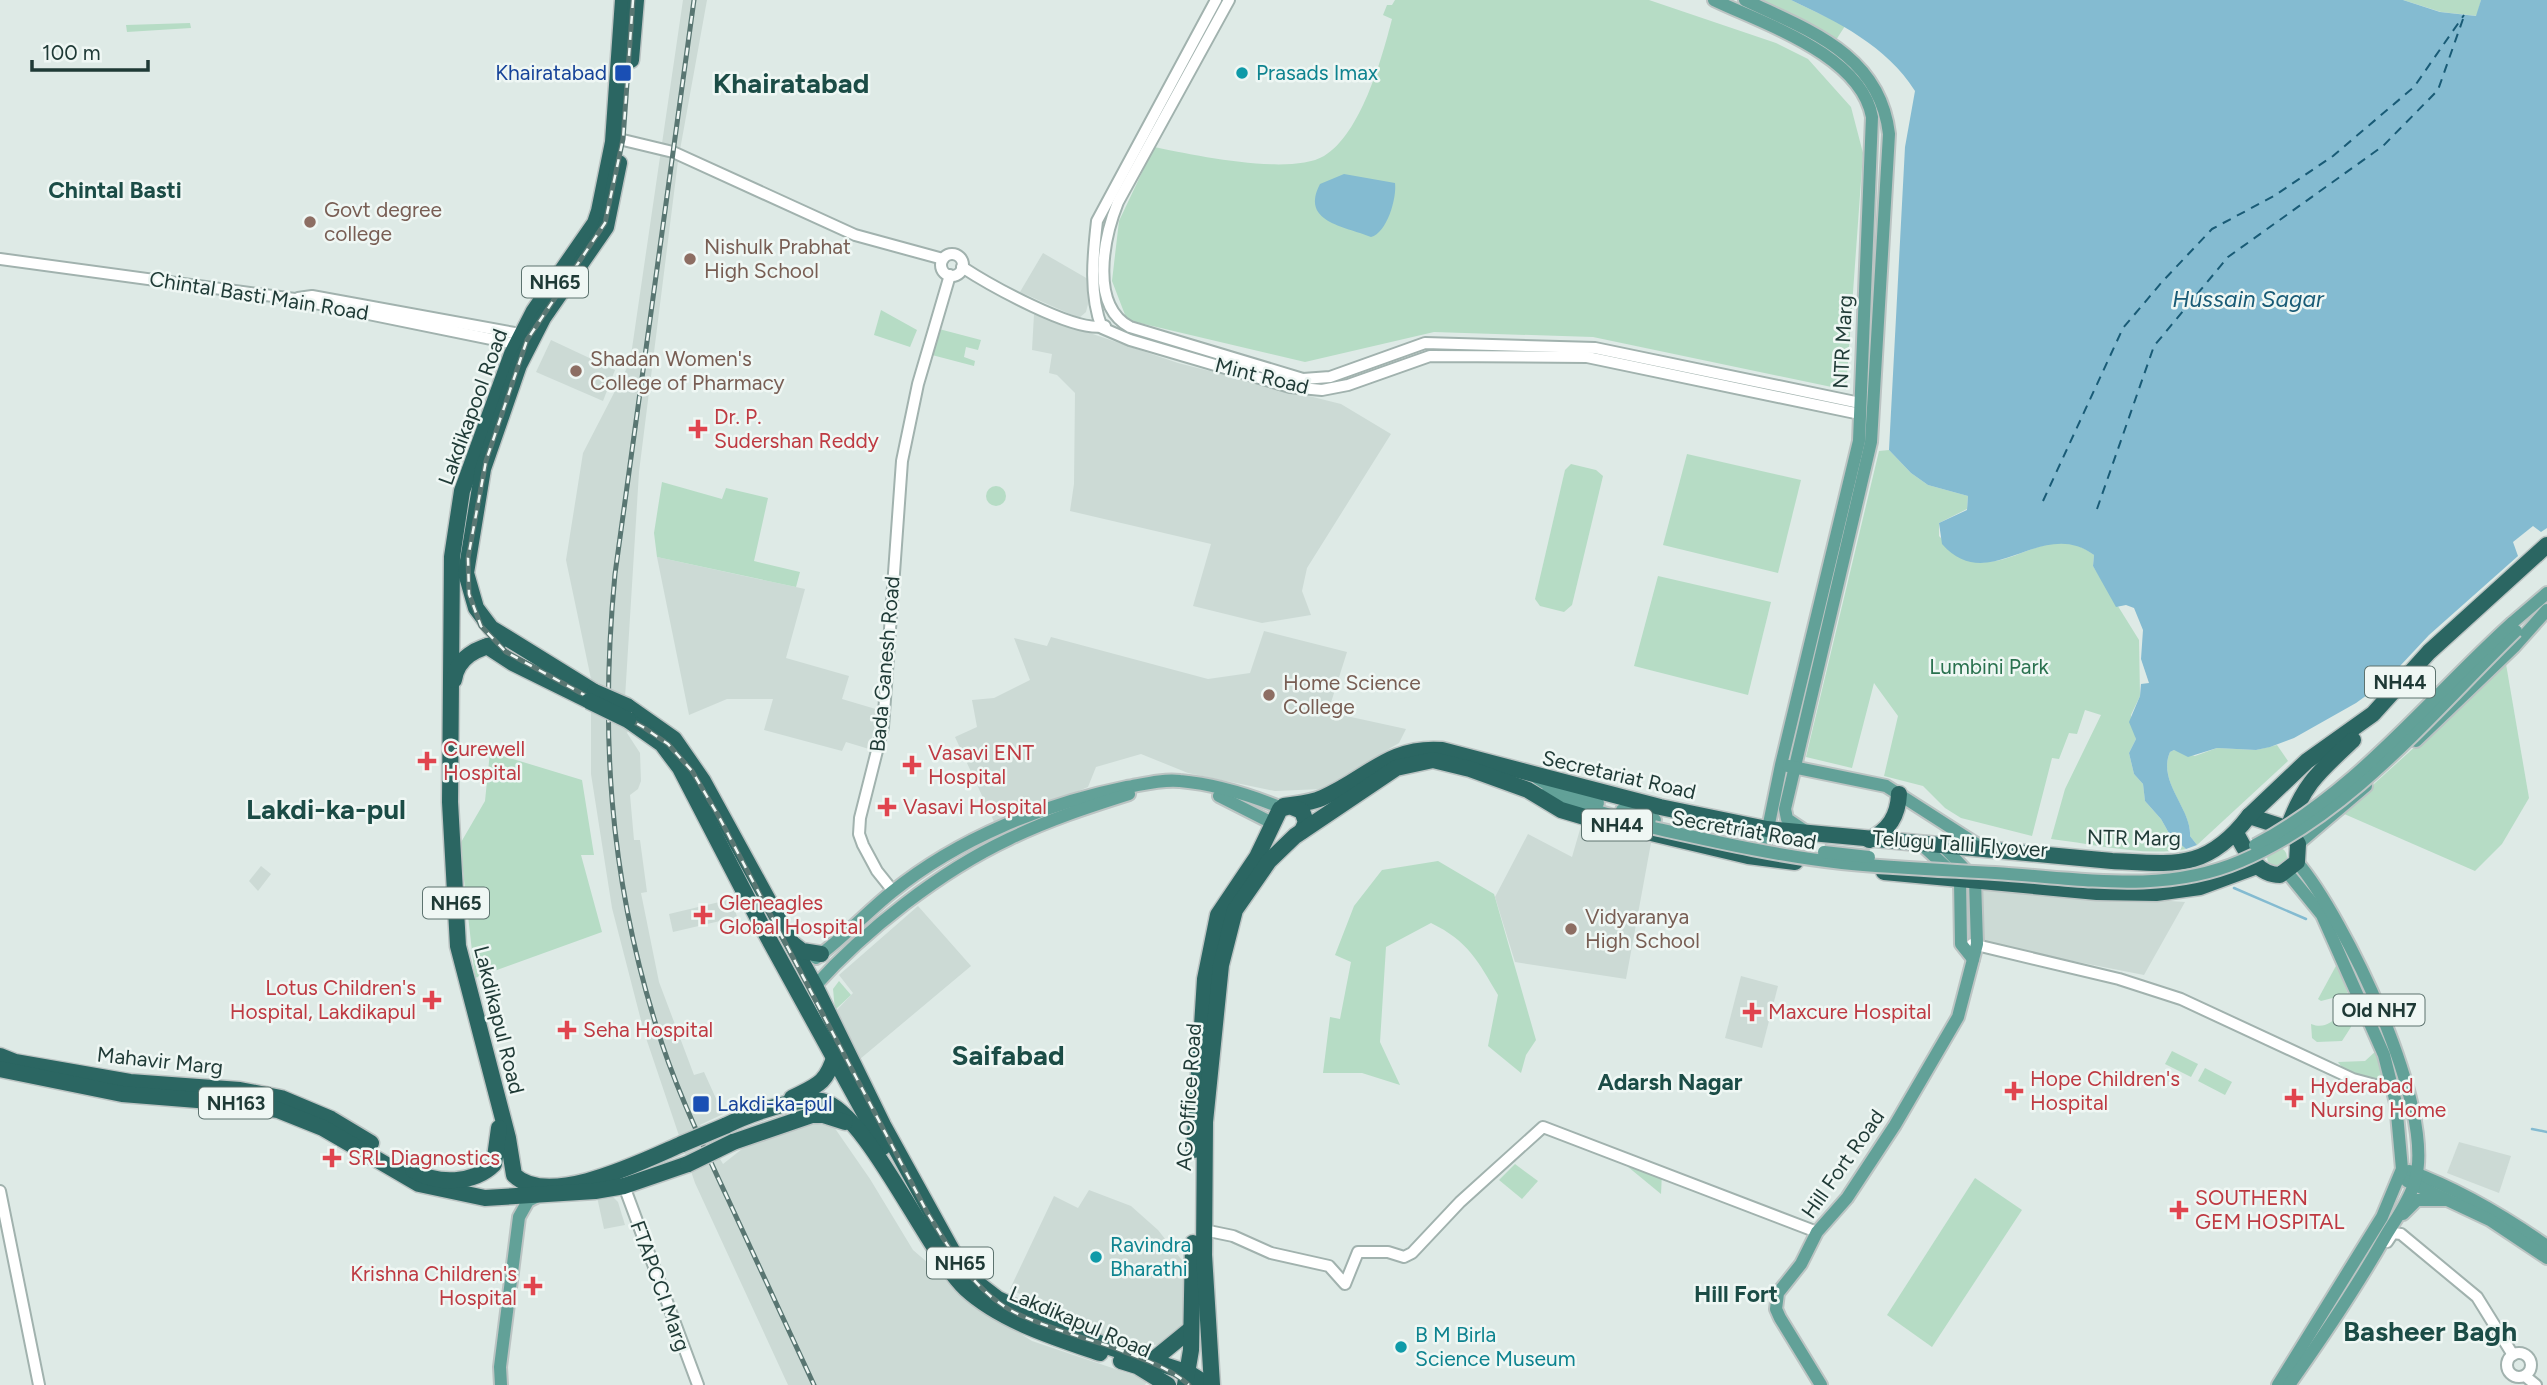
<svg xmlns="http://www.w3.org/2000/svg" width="2547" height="1385" font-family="Figtree,sans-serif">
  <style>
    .built { fill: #ccdad5 }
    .green { fill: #b6dcc5 }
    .water { fill: #84bbd1 }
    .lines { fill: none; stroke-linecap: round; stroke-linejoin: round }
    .stream { stroke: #84bbd1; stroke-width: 2.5 }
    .ferry { stroke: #195b76; stroke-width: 2; stroke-dasharray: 9 7; stroke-linecap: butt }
    .minor-casing { stroke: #a1b2ae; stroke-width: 14 }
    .major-casing { stroke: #bcc4c3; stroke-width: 16 }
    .highway-casing { stroke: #bcc4c3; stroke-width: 19 }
    .minor { stroke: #fff; stroke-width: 10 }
    .major { stroke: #62a198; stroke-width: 12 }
    .highway { stroke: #2b6662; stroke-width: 16 }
    .rail-casing { stroke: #597672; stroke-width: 5 }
    .rail { stroke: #eff7f4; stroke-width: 2.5; stroke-dasharray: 8; stroke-linecap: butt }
    .major-bridge-casing { stroke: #bcc4c3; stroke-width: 16; stroke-linecap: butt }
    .highway-bridge-casing { stroke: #bcc4c3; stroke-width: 19; stroke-linecap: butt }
    .major-bridge { stroke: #62a198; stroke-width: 12 }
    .highway-bridge { stroke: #2b6662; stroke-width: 16 }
    .transit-dot { fill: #1a4fb4; stroke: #eff7f4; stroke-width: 2.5 }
    .culture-dot { fill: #0f9aa8; stroke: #eff7f4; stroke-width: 2.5 }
    .education-dot { fill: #8d6e63; stroke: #eff7f4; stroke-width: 2.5 }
    .health-dot { fill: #e0444e; stroke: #eff7f4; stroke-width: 2.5 }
    .labels { text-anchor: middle; stroke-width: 5; stroke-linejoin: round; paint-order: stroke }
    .shield { fill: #eff7f4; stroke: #5d736f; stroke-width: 2 }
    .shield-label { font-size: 19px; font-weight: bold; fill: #1f3a36 }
    .transit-label { font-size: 21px; fill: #164399; stroke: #eff7f4; text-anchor: end }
    .culture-label { font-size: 21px; fill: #0d838f; stroke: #eff7f4; text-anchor: start }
    .education-label { font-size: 21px; fill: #785e54; stroke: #eff7f4; text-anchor: start }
    .street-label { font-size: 21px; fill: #1f3a36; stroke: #eff7f4 }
    .health-label { font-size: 21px; fill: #be3a42; stroke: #eff7f4; text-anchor: start }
    .park-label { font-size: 21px; fill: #29714e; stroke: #eff7f4 }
    .neighbourhood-label { font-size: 23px; font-weight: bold; fill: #1b4c46; stroke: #eff7f4 }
    .water-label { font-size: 23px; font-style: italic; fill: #195b76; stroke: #eff7f4 }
    .district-label { font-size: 28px; font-weight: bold; fill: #1b4c46; stroke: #eff7f4 }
  </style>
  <rect width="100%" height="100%" fill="#deeae6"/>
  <g class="built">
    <path d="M683 0H707L678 161 639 472 625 698 630 727 627 733 640 753 641 781 638 789 630 795 634 840H640L647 892 641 893 659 982 694 1075 704 1072 723 1114 700 1125 723 1164 742 1149 807 1122 834 1127 870 1179 913 1250 978 1306 1032 1341 1148 1380 1145 1385H788L695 1183 644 1032 612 908 591 774V679L566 560 583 453 630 362Z"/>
    <path d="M1043 253 1088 279 1089 300 1086 312 1079 318 1020 292Z"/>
    <path d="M1034 314 1178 363 1341 404 1391 434 1307 568 1302 591 1311 615 1262 623 1193 606 1211 544 1070 511 1074 484 1075 393 1057 375 1049 373 1052 354 1032 350Z"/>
    <path d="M551 340 615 370 603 401 536 372Z"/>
    <path d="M657 557 805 589 786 658 849 676 842 699 879 710 869 749 846 742 842 751 764 730 773 699H727L689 715Z"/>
    <path d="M1264 631 1347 652 1328 712 1406 729 1399 743 1322 789 1275 791 1188 773 1141 754 1096 767 1088 787 996 826 955 737 977 727 972 700 994 698 1030 680 1014 638 1047 646 1051 637 1208 679 1250 673Z"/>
    <path d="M1581 826 1651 843 1626 979 1515 962 1495 897 1528 834 1572 857Z"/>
    <path d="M261 866 271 874 258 891 249 881Z"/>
    <path d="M1969 882 2096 896 2185 902 2144 975 1997 946 1976 937 1953 900 1954 889Z"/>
    <path d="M732 899 737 917 673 932 669 914Z"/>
    <path d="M918 906 971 966 860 1059 836 1011 853 993 839 975Z"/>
    <path d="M1741 976 1778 986 1762 1048 1725 1038Z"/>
    <path d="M2459 1142 2511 1156 2499 1193 2447 1173Z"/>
    <path d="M1089 1190 1131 1206 1158 1230 1185 1264 1186 1308 1182 1327 1167 1346 1112 1340 1010 1289 1054 1196 1078 1208Z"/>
    <path d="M611 1195 618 1202 625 1225 604 1229 597 1197Z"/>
  </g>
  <g class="green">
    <path d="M1395 0H1649L1776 43 1808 59 1851 107 1863 153 1846 390 1593 337 1434 332 1305 362 1127 320 1112 281 1119 221 1154 147C1193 155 1290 176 1324 156 1361 134 1382 58 1392 19L1383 15 1387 5H1392Z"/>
    <path d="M1757 0H1791L1845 26 1836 40Z"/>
    <path d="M2403 0H2481L2477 16 2441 12Z"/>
    <path d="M190 23 191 28 127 32 126 25Z"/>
    <path d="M881 310 917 330 910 347 874 335Z"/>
    <path d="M939 329 981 340 978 350 966 347 964 357 975 361 974 366 932 355Z"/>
    <path d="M1889 450 1911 473 1928 485 1968 496 1967 509 1939 523V536C1946 543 1954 554 1963 558 2012 578 2047 518 2094 555L2093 566 2139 640 2140 696 2131 715 2136 739 2129 753 2134 774 2143 784 2145 801 2161 819 2170 835 2186 849C2143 857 2095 844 2051 839L2065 789 2101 715 2085 710 2077 734 2069 733 2059 759 2052 758 2032 836 1961 818 1945 808 1923 786 1884 776 1898 716 1874 683 1852 768 1806 757 1879 451Z"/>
    <path d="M1687 454 1801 480 1778 573 1663 545Z"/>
    <path d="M1571 464 1596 470 1603 476 1572 605 1564 612 1540 606 1535 599 1565 470Z"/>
    <path d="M662 482 722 499 726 488 768 498 754 561 800 572 796 587 657 557 654 533Z"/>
    <circle cx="996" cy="496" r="10"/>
    <path d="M1658 576 1771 602 1748 695 1634 666Z"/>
    <path d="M2506 664 2529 798 2502 844 2475 871 2342 813Z"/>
    <path d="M2277 745 2288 761 2197 845 2190 836C2192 810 2157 782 2170 752L2174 750 2195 756 2217 748 2256 750Z"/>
    <path d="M490 752 582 780 594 855H581L602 932 475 978 460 844 485 801Z"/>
    <circle cx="2277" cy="857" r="10"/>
    <path d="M1438 861 1494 894 1536 1040 1526 1055 1521 1073 1488 1046 1498 995C1478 961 1468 941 1431 923L1386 947 1380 1042 1400 1085 1362 1073H1323L1330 1017 1340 1019 1351 962 1335 955 1354 906 1382 870Z"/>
    <path d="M2337 964 2348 994 2321 1001 2318 999Z"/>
    <path d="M839 981 851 995 835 1010 833 989Z"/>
    <path d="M2344 1013 2351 1016V1027L2342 1041 2317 1042 2312 1038 2311 1024C2326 1030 2332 1020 2344 1013Z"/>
    <path d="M2172 1051 2198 1064 2191 1077 2165 1064Z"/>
    <path d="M2376 1051 2382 1073 2380 1080C2363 1079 2347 1076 2338 1062L2365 1061Z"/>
    <path d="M2205 1068 2232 1082 2225 1095 2198 1081Z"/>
    <path d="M1616 1157 1662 1173 1661 1194Z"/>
    <path d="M1515 1164 1538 1181 1522 1199 1499 1180Z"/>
    <path d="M1975 1178 2022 1210 1932 1347 1887 1315Z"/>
  </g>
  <g class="water">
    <path d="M1791 0H2403L2440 12 2476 16 2481 0H2547V528L2541 532 2533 526 2513 542 2518 556 2429 635 2385 682 2356 703 2294 738 2270 747 2256 750 2217 748 2188 757 2174 750 2170 752C2157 782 2192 809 2190 836L2197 845 2186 849 2170 835 2161 819 2145 801 2143 784 2134 774 2129 753 2136 739 2129 722 2140 696 2141 684 2149 683 2141 659 2143 630 2134 608 2126 605 2116 607 2093 566 2094 555C2041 515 1990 598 1942 544L1939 523 1967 510 1968 496 1928 485 1911 473 1889 450 1905 147 1915 91C1887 46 1838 22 1791 0Z"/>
    <path d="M1344 174 1395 183C1397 198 1387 233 1371 237 1344 226 1300 222 1320 184Z"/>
  </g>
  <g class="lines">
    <g class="stream">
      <path d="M2234 888 2306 919"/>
      <path d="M2532 1129 2547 1132"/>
    </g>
    <g class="ferry">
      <path d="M2043 501 2123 328 2162 282 2212 229 2274 196 2333 156 2414 87 2464 15"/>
      <path d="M2097 509 2154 346 2228 257 2383 146 2438 90 2463 19"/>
    </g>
    <defs>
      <g id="minor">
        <path d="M1216 0 1097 221C1093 256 1089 295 1102 328L1130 340 1290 387 1322 390 1348 385 1430 356 1587 357 1860 414"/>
        <path d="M1229 0 1118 202C1104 237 1089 305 1130 327L1303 379 1330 377 1425 343 1595 348 1860 403"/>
        <path d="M623 140 673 152 855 235 943 259"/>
        <circle cx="952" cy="265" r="11"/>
        <path d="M0 259 295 299 516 344"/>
        <path d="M962 267C988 284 1076 334 1105 326"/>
        <path d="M298 298 312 296 520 334"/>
        <path d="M893 891 877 871 863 845 859 834 860 818 883 727 902 461 918 384 950 275"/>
        <path d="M1972 944 2119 979 2181 999 2353 1079 2394 1090"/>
        <path d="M624 1186 698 1385"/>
        <path d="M0 1191 39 1385"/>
        <path d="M1204 1230 1233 1236 1271 1253 1329 1266 1345 1284 1358 1252H1388L1404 1257 1412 1253 1460 1202 1543 1127 1817 1232"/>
        <path d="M2387 1242 2393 1233 2401 1234 2477 1297 2513 1355"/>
        <circle cx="2519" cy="1365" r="12"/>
        <path d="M2525 1376 2536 1385"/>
      </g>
      <g id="major">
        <path d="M1714 0C1764 24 1861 55 1872 117L1859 441 1781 765 1762 858"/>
        <path d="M1745 0C1808 30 1880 54 1889 134L1871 442 1785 809 1787 819 1805 831"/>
        <path d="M2512 623 2547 593"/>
        <path d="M2416 741 2514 647 2547 610"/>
        <path d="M1788 766 1886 786 1981 847"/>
        <path d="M1537 778 1554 789 1598 803"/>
        <path d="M1544 795 1630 821"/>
        <path d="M1219 796 1274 824"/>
        <path d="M1622 810 1655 820"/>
        <path d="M1921 844 1960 880 1961 944 1973 959"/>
        <path d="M2298 844 2366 786"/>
        <path d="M816 958C843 938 866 913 892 892 959 838 1044 804 1127 787 1144 784 1163 779 1180 781 1214 784 1250 795 1282 808"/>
        <path d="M815 986C865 930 941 871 1009 839 1048 820 1088 807 1129 794"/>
        <path d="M2409 1171C2459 1189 2504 1216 2547 1246"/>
        <path d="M2407 1181 2490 1220 2547 1258"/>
        <path d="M2403 1214 2417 1200H2445"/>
        <path d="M501 1385 500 1367 519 1217 528 1201 536 1197"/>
        <path d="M1821 1385 1780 1318 1776 1309 1778 1293 1801 1264 1817 1232 1847 1198 1895 1125 1958 1017 1977 944 1975 880 1943 846"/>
        <path d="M2278 1385 2382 1217 2402 1169 2396 1103 2384 1055 2322 915 2287 872"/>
        <path d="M2289 1385C2323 1337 2356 1288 2385 1237 2395 1220 2410 1200 2415 1181 2437 1109 2344 917 2297 862"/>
      </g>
      <g id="highway">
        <path d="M623 0 613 142 599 211 595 223 534 311 512 354 462 491 452 557 450 802 458 946 508 1138 514 1175C549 1209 645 1160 682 1144"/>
        <path d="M631 60 636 0"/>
        <path d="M487 646 513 663 586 699"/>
        <path d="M454 680C457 658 477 647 498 644"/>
        <path d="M593 691 491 628 476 608 466 573 483 469 519 365 543 318 606 227 619 163"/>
        <path d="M627 706 674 739 703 781 815 986 883 1125 954 1254 972 1279 998 1299 1015 1307 1109 1347 1189 1373 1208 1385"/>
        <path d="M628 720 662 744 680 768 765 932 883 1147"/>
        <path d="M1284 806C1296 804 1311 803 1322 798 1367 779 1388 746 1442 750L1660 807 1767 829 2112 861C2175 864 2207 871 2249 816L2289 829 2298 844 2297 862 2280 875C2256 875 2246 851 2236 833"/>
        <path d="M2249 816 2307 761 2373 714 2429 652 2547 545"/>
        <path d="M2288 828C2304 783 2319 772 2353 740"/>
        <path d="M1869 840C1889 830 1898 816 1899 794"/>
        <path d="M1884 872 2097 892 2156 893 2200 887 2257 866"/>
        <path d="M793 944 802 951 821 954"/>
        <path d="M0 1056 15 1062 130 1082 240 1090 281 1098 331 1119 371 1143"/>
        <path d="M0 1069 122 1094 235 1103 278 1110 323 1128 419 1184 485 1198 595 1191 624 1186 688 1164"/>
        <path d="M792 1098C818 1085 826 1084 835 1055"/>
        <path d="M725 1126C747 1115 798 1096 822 1101 867 1112 927 1252 966 1289 1001 1321 1056 1338 1100 1353"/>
        <path d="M733 1142 812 1115H823L845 1122"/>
        <path d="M1194 1150 1205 979 1218 915 1257 857 1280 809 1290 806 1302 811 1306 822 1302 831"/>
        <path d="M413 1170C437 1185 474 1184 494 1164L499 1128"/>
        <path d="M1153 1360 1191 1329"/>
        <path d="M1121 1361 1137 1366 1168 1385"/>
        <path d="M1185 1385 1191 1350 1193 1243"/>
        <path d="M1212 1385 1204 1255 1205 1122 1221 965 1235 910 1269 861 1295 836 1396 768 1433 760 1470 769 1528 790 1561 810 1588 818 1748 856 1795 862"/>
      </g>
    </defs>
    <use href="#minor" class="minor-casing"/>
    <use href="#major" class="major-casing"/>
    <use href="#highway" class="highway-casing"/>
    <use href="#minor" class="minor"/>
    <use href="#major" class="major"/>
    <use href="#highway" class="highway"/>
    <defs>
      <g id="rail">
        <path d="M633 0 623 139 605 223 527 340 486 461 468 558 469 594 481 626 506 652 643 727 668 744 692 771 718 815 927 1212C950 1250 976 1295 1020 1315 1049 1328 1081 1337 1112 1347 1137 1357 1169 1367 1189 1385"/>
        <path d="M694 0 615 574C600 730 609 875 656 1025 674 1085 701 1141 727 1197 756 1260 785 1322 814 1385"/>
      </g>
    </defs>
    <use href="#rail" class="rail-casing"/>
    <use href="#rail" class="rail"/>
    <defs>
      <g id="major-bridge">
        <path d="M1654 828C1717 842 1778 856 1842 863 1893 868 1944 870 1995 873 2078 878 2162 895 2241 861 2351 814 2432 713 2516 631"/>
        <path d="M2255 845C2357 792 2428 699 2512 623"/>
        <path d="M1824 852 1869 857"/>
      </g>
      <g id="highway-bridge">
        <path d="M595 692 627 706"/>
        <path d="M589 701 628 720"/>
        <path d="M682 1144 725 1126"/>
        <path d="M688 1164 733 1142"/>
      </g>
    </defs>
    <use href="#major-bridge" class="major-bridge-casing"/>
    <use href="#highway-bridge" class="highway-bridge-casing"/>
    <use href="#major-bridge" class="major-bridge"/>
    <use href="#highway-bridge" class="highway-bridge"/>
  </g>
  <g class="transit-dot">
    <rect x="614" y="64" width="18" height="18" rx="3.5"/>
    <rect x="692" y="1095" width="18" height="18" rx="3.5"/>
  </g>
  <g class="culture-dot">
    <circle cx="1242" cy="73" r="7"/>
    <circle cx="1096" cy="1257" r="7"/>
    <circle cx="1401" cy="1347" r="7"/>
  </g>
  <g class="education-dot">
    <circle cx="310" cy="222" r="7"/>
    <circle cx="690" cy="259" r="7"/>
    <circle cx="576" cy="371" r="7"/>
    <circle cx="1269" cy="695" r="7"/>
    <circle cx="1571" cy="929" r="7"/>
  </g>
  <g class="health-dot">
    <path d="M694.5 418.5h7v7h7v7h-7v7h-7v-7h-7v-7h7z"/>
    <path d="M423.5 750.5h7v7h7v7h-7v7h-7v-7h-7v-7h7z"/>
    <path d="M908.5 754.5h7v7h7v7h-7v7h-7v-7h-7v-7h7z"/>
    <path d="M883.5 796.5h7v7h7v7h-7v7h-7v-7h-7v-7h7z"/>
    <path d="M699.5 904.5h7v7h7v7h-7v7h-7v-7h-7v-7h7z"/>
    <path d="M428.5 989.5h7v7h7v7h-7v7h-7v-7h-7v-7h7z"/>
    <path d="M1748.5 1001.5h7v7h7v7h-7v7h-7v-7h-7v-7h7z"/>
    <path d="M563.5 1019.5h7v7h7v7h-7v7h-7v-7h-7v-7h7z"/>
    <path d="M2010.5 1080.5h7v7h7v7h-7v7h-7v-7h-7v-7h7z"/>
    <path d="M2290.5 1087.5h7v7h7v7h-7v7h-7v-7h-7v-7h7z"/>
    <path d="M328.5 1147.5h7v7h7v7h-7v7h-7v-7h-7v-7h7z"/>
    <path d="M2175.5 1199.5h7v7h7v7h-7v7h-7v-7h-7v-7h7z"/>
    <path d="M529.5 1275.5h7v7h7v7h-7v7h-7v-7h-7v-7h7z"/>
  </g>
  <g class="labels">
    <g class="shield">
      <rect x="522" y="266.5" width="66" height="31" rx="5"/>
      <rect x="2365" y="666.5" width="70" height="31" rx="5"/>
      <rect x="1582" y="809.5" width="70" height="31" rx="5"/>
      <rect x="423" y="887.5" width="66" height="31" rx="5"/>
      <rect x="2333.5" y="994.5" width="91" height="31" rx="5"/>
      <rect x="199" y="1087.5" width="74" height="31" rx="5"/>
      <rect x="927" y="1247.5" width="66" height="31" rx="5"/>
    </g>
    <g class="shield-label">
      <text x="555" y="289">NH65</text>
      <text x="2400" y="689">NH44</text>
      <text x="1617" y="832">NH44</text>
      <text x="456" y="910">NH65</text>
      <text x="2379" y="1017">Old NH7</text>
      <text x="236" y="1110">NH163</text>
      <text x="960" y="1270">NH65</text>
    </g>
    <g class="transit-label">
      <text x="607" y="80">Khairatabad</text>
      <text x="717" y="1111" text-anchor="start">Lakdi-ka-pul</text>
    </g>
    <g class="culture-label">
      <text x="1256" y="80">Prasads Imax</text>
      <text x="1110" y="1252">Ravindra<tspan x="1110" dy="24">Bharathi</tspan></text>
      <text x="1415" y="1342">B M Birla<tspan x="1415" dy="24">Science Museum</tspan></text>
    </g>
    <g class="education-label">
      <text x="324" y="217">Govt degree<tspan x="324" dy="24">college</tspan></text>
      <text x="704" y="254">Nishulk Prabhat<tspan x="704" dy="24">High School</tspan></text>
      <text x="590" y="366">Shadan Women's<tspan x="590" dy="24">College of Pharmacy</tspan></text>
      <text x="1283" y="690">Home Science<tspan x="1283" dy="24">College</tspan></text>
      <text x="1585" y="924">Vidyaranya<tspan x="1585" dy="24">High School</tspan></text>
    </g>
    <g class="street-label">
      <text transform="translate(259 296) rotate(9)" y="7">Chintal Basti Main Road</text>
      <text transform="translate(1843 342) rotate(-87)" y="7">NTR Marg</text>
      <text transform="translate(1262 376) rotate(14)" y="7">Mint Road</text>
      <text transform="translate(473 407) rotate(-70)" y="7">Lakdikapool Road</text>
      <text transform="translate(885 664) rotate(-85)" y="7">Bada Ganesh Road</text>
      <text transform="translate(1619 775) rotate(13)" y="7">Secretariat Road</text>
      <text transform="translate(1744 830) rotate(10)" y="7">Secretriat Road</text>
      <text transform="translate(2134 838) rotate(1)" y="7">NTR Marg</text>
      <text transform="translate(1960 844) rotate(4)" y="7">Telugu Talli Flyover</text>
      <text transform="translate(499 1020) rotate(76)" y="7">Lakdikapul Road</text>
      <text transform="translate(160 1061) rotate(6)" y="7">Mahavir Marg</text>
      <text transform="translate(1189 1097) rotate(-86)" y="7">AG Office Road</text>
      <text transform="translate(1843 1164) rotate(-55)" y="7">Hill Fort Road</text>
      <text transform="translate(660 1286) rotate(70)" y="7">FTAPCCI Marg</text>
      <text transform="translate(1080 1322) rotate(23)" y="7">Lakdikapul Road</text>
    </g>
    <g class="health-label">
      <text x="714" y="424">Dr. P.<tspan x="714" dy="24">Sudershan Reddy</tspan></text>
      <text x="443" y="756">Curewell<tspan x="443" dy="24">Hospital</tspan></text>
      <text x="928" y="760">Vasavi ENT<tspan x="928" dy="24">Hospital</tspan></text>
      <text x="903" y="814">Vasavi Hospital</text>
      <text x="719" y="910">Gleneagles<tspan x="719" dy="24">Global Hospital</tspan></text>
      <text x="416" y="995" text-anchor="end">Lotus Children's<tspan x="416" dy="24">Hospital, Lakdikapul</tspan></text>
      <text x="1768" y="1019">Maxcure Hospital</text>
      <text x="583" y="1037">Seha Hospital</text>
      <text x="2030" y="1086">Hope Children's<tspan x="2030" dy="24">Hospital</tspan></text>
      <text x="2310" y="1093">Hyderabad<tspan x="2310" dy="24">Nursing Home</tspan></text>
      <text x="348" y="1165">SRL Diagnostics</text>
      <text x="2195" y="1205">SOUTHERN<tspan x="2195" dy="24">GEM HOSPITAL</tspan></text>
      <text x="517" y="1281" text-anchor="end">Krishna Children's<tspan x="517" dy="24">Hospital</tspan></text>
    </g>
    <g class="park-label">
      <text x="1989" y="674">Lumbini Park</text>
    </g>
    <g class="neighbourhood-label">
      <text x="115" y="198">Chintal Basti</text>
      <text x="1670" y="1090">Adarsh Nagar</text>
      <text x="1736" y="1302">Hill Fort</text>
    </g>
    <g class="water-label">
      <text x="2248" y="307">Hussain Sagar</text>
    </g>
    <g class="district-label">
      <text x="791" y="93">Khairatabad</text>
      <text x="326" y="819">Lakdi-ka-pul</text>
      <text x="1008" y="1065">Saifabad</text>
      <text x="2430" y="1341">Basheer Bagh</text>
    </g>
  </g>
  <path d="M32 60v10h116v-10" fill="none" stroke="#1f3a36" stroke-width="3.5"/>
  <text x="42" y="60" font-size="21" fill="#1f3a36" stroke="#eff7f4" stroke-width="5" paint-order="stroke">100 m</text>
</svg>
